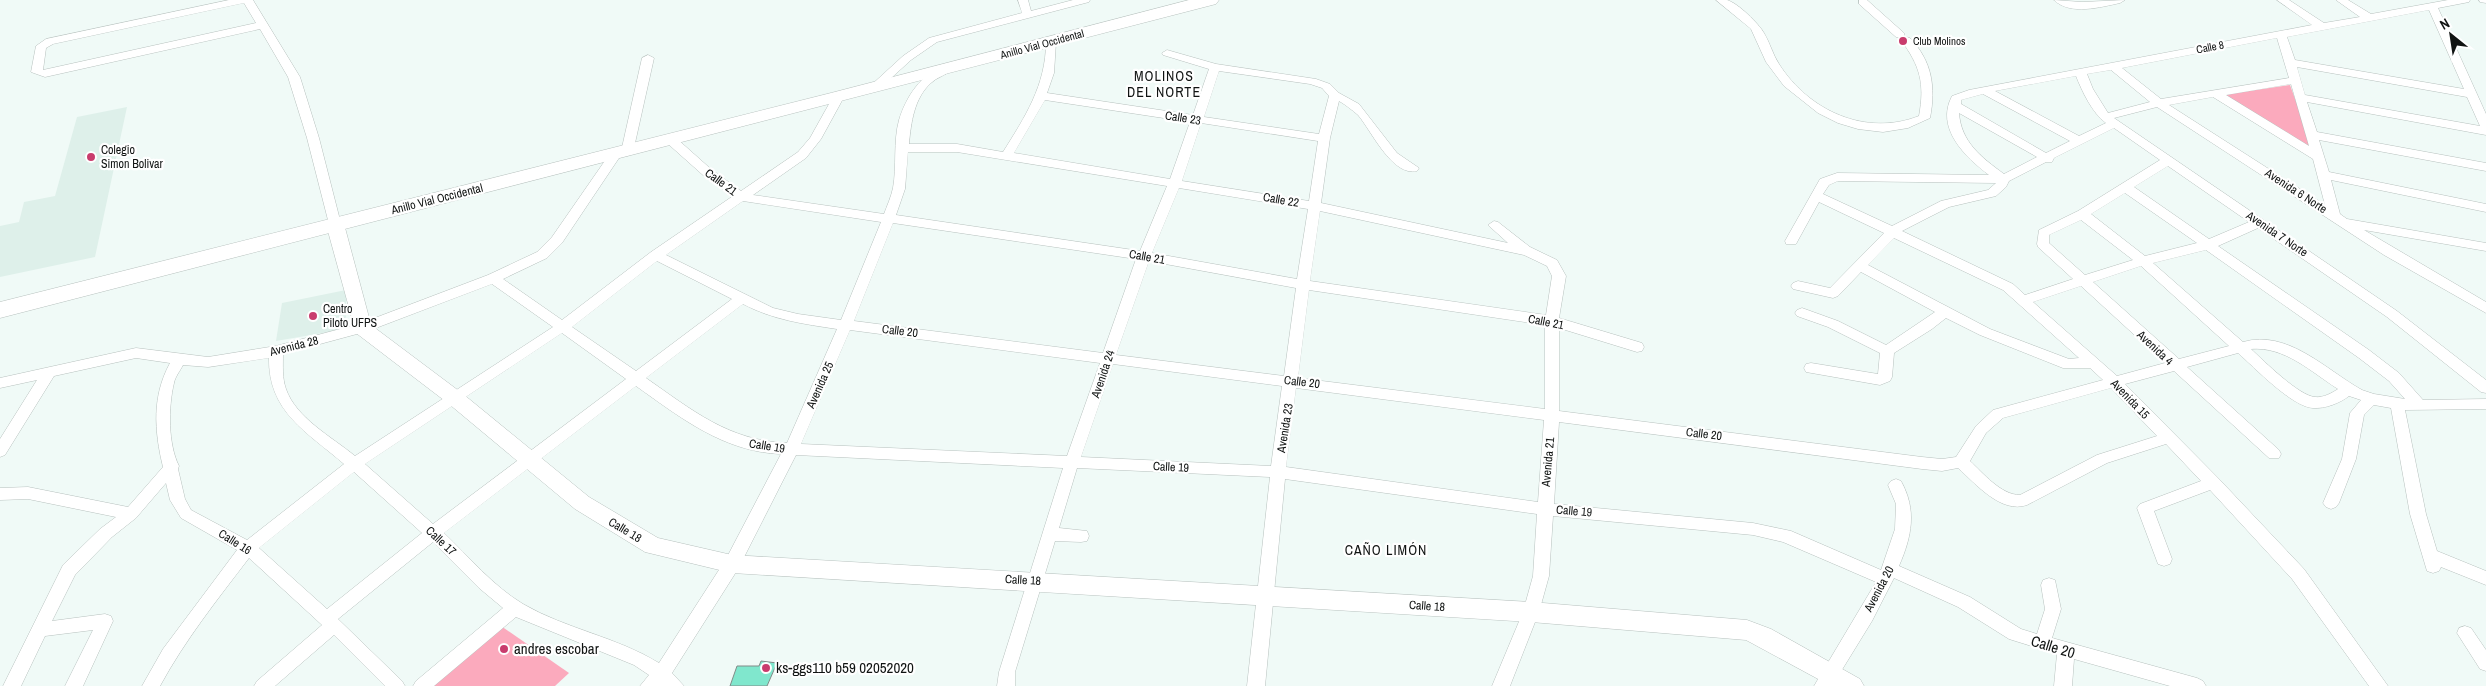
<svg xmlns="http://www.w3.org/2000/svg" width="2486" height="686" font-family="'Archivo Narrow',sans-serif">
  <style>
    .built { fill: #def0ea }
    .green { fill: #fbaabd }
    .building { fill: #80e7cd; stroke: #828b88 }
    .lines { fill: none; stroke-linecap: round; stroke-linejoin: round }
    .street-casing { stroke: #b7c1be; stroke-width: 1 }
    .secondary-casing { stroke: #b7c1be; stroke-width: 1 }
    .highway-casing { stroke: #b7c1be; stroke-width: 1 }
    .street { fill: #fff; fill-rule: evenodd }
    .secondary { fill: #fff; fill-rule: evenodd }
    .highway { fill: #fff; fill-rule: evenodd }
    .poi-dot { fill: #c93c6d; stroke: #fff; stroke-width: 2 }
    .labels { text-anchor: middle; stroke-width: 4.5; stroke-linejoin: round; paint-order: stroke }
    .far-poi-label { font-size: 11px; fill: #101312; stroke: #fff; text-anchor: start }
    .far-street-label { font-size: 11px; fill: #101312; stroke: #fff }
    .street-label { font-size: 12px; fill: #101312; stroke: #fff }
    .poi-label { font-size: 12px; fill: #101312; stroke: #fff; text-anchor: start }
    .neighbourhood-label { font-size: 14px; letter-spacing: 1px; fill: #101312; stroke: #fff }
    .near-street-label { font-size: 15px; fill: #101312; stroke: #fff }
    .near-poi-label { font-size: 15px; fill: #101312; stroke: #fff; text-anchor: start }
  </style>
  <rect width="100%" height="100%" fill="#f0faf7"/>
  <g class="built">
    <path d="M127 107 95 257 0 277V226L19 222 24 202 55 196 77 117Z"/>
    <path d="M346 290V329L276 341 282 303Z"/>
  </g>
  <g class="green">
    <path d="M2290 85 2314 151 2222 95Z"/>
    <path d="M501 626 569 673 555 686H431Z"/>
  </g>
  <path class="building" d="M761 661 777 663 767 686H730L737 666H759Z"/>
  <g class="lines">
    <defs>
      <g id="street">
        <path d="M229 0H253L300 77 319 138 341 224 339 227 335 228 329 224 307 138 288 77 260 29 45 77 31 72 36 46 46 39ZM244 3 256 23 43 70 46 48 53 44Z"/>
        <path d="M1018 0H1028L1031 11 1073 0H1090L1089 2 937 42 911 60 878 90 874 91 868 88 903 56 929 38 1022 13Z"/>
        <path d="M1716 0C1719 0 1724 0 1727 0 1738 3 1759 24 1764 33 1770 43 1773 55 1779 64 1809 111 1866 137 1919 116 1925 83 1920 66 1901 40L1906 37 1910 38C1932 61 1936 87 1930 118L1908 128 1883 132 1858 129 1838 123 1818 113 1784 86 1766 62 1751 29Z"/>
        <path d="M1859 0H1867L1904 33V37H1896L1859 4Z"/>
        <path d="M2054 0 2082 2 2125 0 2120 3C2101 7 2070 16 2054 0Z"/>
        <path d="M2277 0H2289L2324 23 2360 17 2336 0H2348L2371 14 2448 0H2470L2469 2 2438 8 2486 114V135L2307 102 2317 132 2486 163V171L2319 140 2329 172 2486 204V212L2331 180 2340 214 2347 219 2486 243V251L2364 230 2486 302V313L2384 255 2157 107 2114 118 2397 311 2486 380V393L2481 392 2387 317 2258 228 2218 246 2369 350 2399 373 2423 400 2486 399V409L2405 410 2426 514 2437 551 2486 571V585L2441 567 2439 571 2433 573 2427 571 2410 514 2391 408 2374 405 2364 415 2356 459 2339 503 2336 507 2331 509 2326 507 2323 503 2342 459 2350 413 2361 400 2349 396C2340 403 2325 409 2313 408 2292 407 2254 367 2238 353L2187 367 2279 450 2281 454 2279 458H2269L2174 371 2125 384 2219 479 2304 569 2388 686H2369L2292 579 2210 490 2154 511 2172 559 2170 564 2164 566 2158 564 2137 508 2140 504 2201 481 2166 444 2107 463 2027 505C2001 514 1976 484 1958 468L1942 471 1922 469 1559 422 1554 504 1753 523 1791 531 1881 570 1895 529 1896 504 1888 485 1891 481 1896 479 1901 481C1917 510 1912 536 1899 566L1970 597 2021 629 2037 634 2045 609 2041 585 2043 580 2049 578 2055 580 2061 609 2052 638 2197 678 2203 681 2206 686H2170L2074 659 2072 686H2054L2057 654 2009 639 1958 607 1894 578 1872 621 1832 686H1814L1876 582 1783 542 1753 535 1553 516 1549 576 1539 612 1510 686H1492L1523 612 1533 576 1537 514 1285 479 1265 686H1247L1270 477 1077 468 1059 528 1087 531 1089 536 1087 541 1081 542 1055 541 1015 672V686H997L999 672 1063 468 796 455 738 569 672 673 684 686H640L649 675 634 665 516 617 434 686H413L416 681 503 608 479 588 433 542 338 619 402 681 405 686H385L334 635 275 686H254L257 681 322 625 249 558C217 600 185 640 160 686H142L163 649 237 550 181 518 170 500 166 483 136 518 112 537 75 575 52 621 105 614 111 616 113 621 83 686H65L93 630 45 636 21 686H3L63 565 100 529 116 517 28 499 0 500V488L28 487 128 507 163 467C154 430 152 396 170 363L136 358 54 376 5 455 0 457V439L37 380 0 388V378L136 348 208 357 276 346 359 324 488 275 537 252 552 237 611 152H619L621 155 562 243 547 258 503 279 562 320 651 252 733 196 704 176 667 143 665 140 667 137H675L712 170 741 191 798 152 810 138 834 95H842L844 97 821 139 806 158 753 195 884 214C887 206 891 197 893 188 897 166 893 142 899 120 906 97 921 73 945 67L951 70C945 76 937 77 931 83 914 98 911 123 909 144H957L1003 152C1025 117 1046 85 1046 42L1051 39 1056 42 1054 73 1047 93 1193 115 1209 69 1163 55 1162 53 1167 50 1216 64 1316 79 1330 84 1339 93 1359 104 1397 153 1419 168 1417 171C1392 177 1371 130 1358 115 1352 110 1346 105 1339 101L1330 138 1321 203 1508 243 1488 225 1494 221 1498 222 1530 247 1557 260 1566 276 1559 318 1642 343 1644 347 1642 351 1637 352 1559 328V411L1922 457 1942 459 1956 457 1976 426 1993 410 2103 380 2090 368H2063L1980 335 1946 318 1932 329 1894 353 1892 377 1890 381 1880 385 1806 372 1804 368 1806 364 1811 363 1878 374 1880 353 1828 327 1797 316 1795 313 1797 310 1802 308 1838 321 1886 345 1935 312 1861 272 1838 296 1833 298 1793 289 1791 286 1793 283 1798 281 1830 288 1884 233 1819 202 1796 244H1786L1785 241 1820 179 1837 173 1989 175C1965 157 1935 128 1952 96L1969 90 2312 25ZM2429 10 2464 89 2295 60 2287 37ZM2277 38 2289 78 2161 99 2122 68ZM2297 67 2467 97 2480 126 2305 95ZM2111 70 2150 102 2108 113 2093 89 2087 74ZM1219 71 1310 84 1322 88 1329 96 1319 134 1204 117ZM2076 76C2082 91 2092 113 2106 123L2079 136 1995 91ZM2291 84 2309 146 2226 95ZM1983 94 2070 141 2046 153 1961 104V100ZM2213 97 2313 159 2325 205 2169 105ZM1045 100 1190 122 1170 179 1014 153ZM1959 113 2037 157 2004 174C1981 157 1961 142 1959 113ZM1201 123 1318 141 1309 201 1182 181ZM2114 128 2160 160 2078 211 2039 230 2037 244 2038 247 2073 279 2025 295 2013 284 1902 231 1949 207 1996 196 2006 187 2009 181 2046 162H2052L2054 158ZM908 152H957L1167 186 1140 251 896 215 905 189ZM2168 166 2249 222 2209 239 2134 187ZM1838 181 1996 183 1988 190 1941 201 1892 226 1823 194 1829 185ZM1179 188 1308 209 1297 279 1152 253ZM2125 193 2197 243 2145 256 2091 214ZM743 201 881 222 841 320 798 314 773 308 666 255ZM1320 211 1524 255 1547 266 1552 276 1546 315 1310 281ZM2081 220 2133 260 2085 275 2049 243V235ZM893 223 1136 259 1103 353 854 321ZM1894 238 2003 290 2079 358 2069 359 1990 329 1868 265ZM2206 250 2359 358 2389 381 2405 399 2374 394 2362 390C2326 370 2288 329 2243 342L2153 263ZM657 261 732 299 636 371 572 327ZM1149 261 1296 288 1284 376 1116 355ZM2141 266 2229 346 2179 359 2093 282ZM492 284 553 327 355 456C332 437 296 418 286 389 282 378 283 366 283 354L368 331ZM2081 286 2165 363 2117 376 2033 302ZM1309 290 1545 325V409L1298 378ZM743 304C773 320 804 324 837 329L787 443C729 441 692 410 646 378ZM850 330 1100 363 1067 456 801 444ZM562 333 626 379 433 524 365 464ZM2251 349C2285 346 2311 372 2338 389 2332 393 2323 398 2315 397 2299 396 2264 361 2251 349ZM269 358C268 412 307 432 344 464L247 540 191 510 185 499 178 469 179 466C168 444 168 408 174 383 175 377 180 371 183 365L208 367ZM1113 364 1282 386 1271 466 1081 457ZM636 386C681 418 724 452 781 454L726 559 659 663C617 637 566 629 523 604 493 586 469 557 444 533ZM1296 388 1544 420 1538 502 1286 467ZM2111 388 2157 436 2097 455 2020 495C2001 495 1983 473 1970 461L1986 433 2003 418ZM354 472 422 533 327 609 259 548Z"/>
        <path d="M2479 0H2486V3L2480 2Z"/>
        <path d="M648 55 654 58 633 152 627 156 621 152 642 58Z"/>
        <path d="M2465 626 2471 628 2486 650V671L2480 669 2457 633 2459 628Z"/>
      </g>
      <path id="secondary" d="M335 218 341 220 344 224 371 325 463 394 589 497 658 538 732 555 1531 602 1747 620 1771 629 1860 679 1864 686H1831L1746 640 1531 622 732 573 645 552 575 509 449 404 356 333 326 224 329 220Z"/>
      <path id="highway" d="M1189 0H1219L1216 4 0 318V302L831 93Z"/>
    </defs>
    <use href="#street" class="street-casing"/>
    <use href="#secondary" class="secondary-casing"/>
    <use href="#highway" class="highway-casing"/>
    <use href="#street" class="street"/>
    <use href="#secondary" class="secondary"/>
    <use href="#highway" class="highway"/>
  </g>
  <g class="poi-dot">
    <circle cx="1903" cy="41" r="5"/>
    <circle cx="91" cy="157" r="5"/>
    <circle cx="313" cy="316" r="5"/>
    <circle cx="504" cy="649" r="5"/>
    <circle cx="766" cy="668" r="5"/>
  </g>
  <g class="labels">
    <g class="far-poi-label">
      <text x="1913" y="45">Club Molinos</text>
    </g>
    <g class="far-street-label">
      <text transform="translate(1042 44) rotate(-15)" y="4">Anillo Vial Occidental</text>
      <text transform="translate(2210 47) rotate(-11)" y="4">Calle 8</text>
    </g>
    <g class="street-label">
      <text transform="translate(1183 118) rotate(9)" y="4">Calle 23</text>
      <text transform="translate(721 182) rotate(36)" y="4">Calle 21</text>
      <text transform="translate(2296 191) rotate(33)" y="4">Avenida 6 Norte</text>
      <text transform="translate(437 199) rotate(-14)" y="4">Anillo Vial Occidental</text>
      <text transform="translate(1281 200) rotate(10)" y="4">Calle 22</text>
      <text transform="translate(2277 234) rotate(34)" y="4">Avenida 7 Norte</text>
      <text transform="translate(1147 257) rotate(10)" y="4">Calle 21</text>
      <text transform="translate(1546 322) rotate(11)" y="4">Calle 21</text>
      <text transform="translate(900 331) rotate(7)" y="4">Calle 20</text>
      <text transform="translate(294 346) rotate(-14)" y="4">Avenida 28</text>
      <text transform="translate(2155 348) rotate(43)" y="4">Avenida 4</text>
      <text transform="translate(1103 374) rotate(-71)" y="4">Avenida 24</text>
      <text transform="translate(1302 382) rotate(7)" y="4">Calle 20</text>
      <text transform="translate(820 385) rotate(-66)" y="4">Avenida 25</text>
      <text transform="translate(2130 399) rotate(46)" y="4">Avenida 15</text>
      <text transform="translate(1285 428) rotate(-81)" y="4">Avenida 23</text>
      <text transform="translate(1704 434) rotate(7)" y="4">Calle 20</text>
      <text transform="translate(767 446) rotate(9)" y="4">Calle 19</text>
      <text transform="translate(1548 462) rotate(-85)" y="4">Avenida 21</text>
      <text transform="translate(1171 467) rotate(3)" y="4">Calle 19</text>
      <text transform="translate(1574 511) rotate(5)" y="4">Calle 19</text>
      <text transform="translate(625 530) rotate(31)" y="4">Calle 18</text>
      <text transform="translate(441 541) rotate(43)" y="4">Calle 17</text>
      <text transform="translate(235 542) rotate(32)" y="4">Calle 16</text>
      <text transform="translate(1023 580) rotate(3)" y="4">Calle 18</text>
      <text transform="translate(1879 589) rotate(-62)" y="4">Avenida 20</text>
      <text transform="translate(1427 606) rotate(4)" y="4">Calle 18</text>
    </g>
    <g class="poi-label">
      <text x="101" y="154">Colegio<tspan x="101" dy="14">Simon Bolivar</tspan></text>
      <text x="323" y="313">Centro<tspan x="323" dy="14">Piloto UFPS</tspan></text>
    </g>
    <g class="neighbourhood-label">
      <text x="1164" y="81">MOLINOS<tspan x="1164" dy="16">DEL NORTE</tspan></text>
      <text x="1386" y="555">CAÑO LIMÓN</text>
    </g>
    <g class="near-street-label">
      <text transform="translate(2053 647) rotate(17)" y="5">Calle 20</text>
    </g>
    <g class="near-poi-label">
      <text x="514" y="654">andres escobar</text>
      <text x="776" y="673">ks-ggs110 b59 02052020</text>
    </g>
  </g>
  <g transform="translate(2451 35) rotate(330)" stroke="#ffffff" stroke-width="4" paint-order="stroke">
  <path d="M0-4L9 19L0 12L-9 19Z" fill="#101312"/>
  <text y="-8" font-size="14" font-weight="bold" text-anchor="middle" fill="#101312">N</text>
  </g>
</svg>
